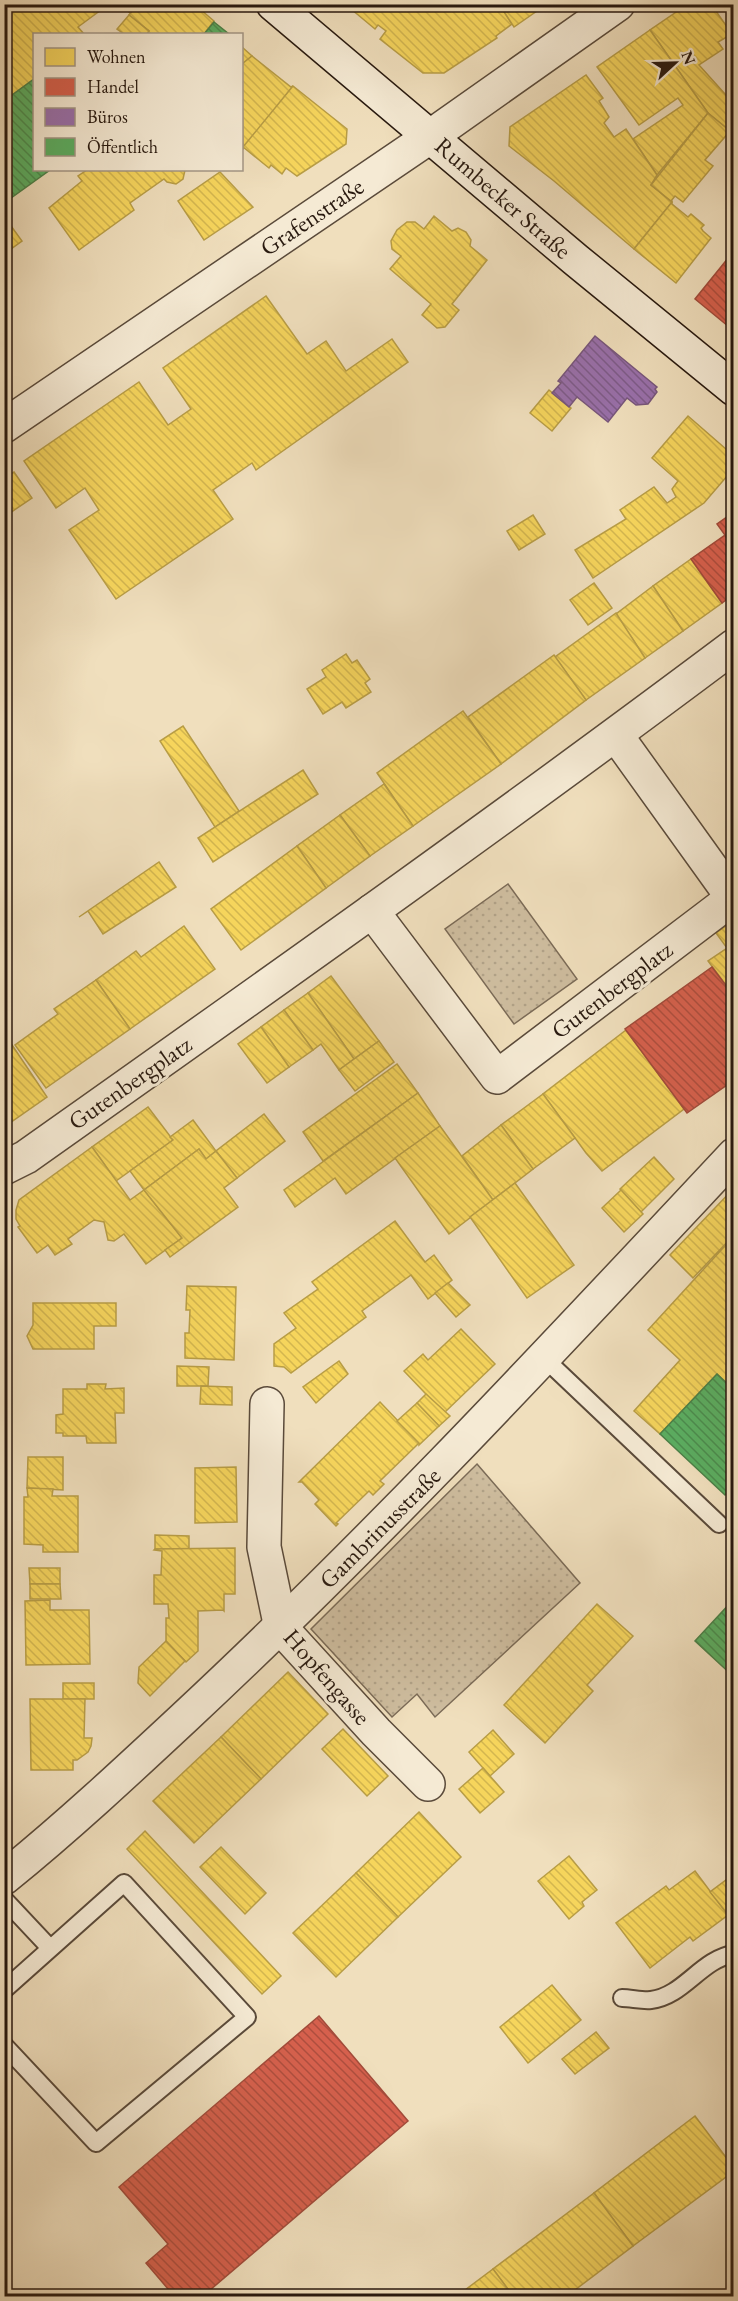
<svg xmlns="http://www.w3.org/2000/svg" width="738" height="2301" font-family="'EB Garamond',serif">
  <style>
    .park { fill: url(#park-dots); stroke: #7b6b57; stroke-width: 1.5 }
    .homes { fill: url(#homes-back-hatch); stroke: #b89d45; stroke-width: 1.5 }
    .shops { fill: url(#shops-back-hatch); stroke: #a24b3a; stroke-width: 1.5 }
    .offices { fill: url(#offices-back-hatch); stroke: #77567c; stroke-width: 1.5 }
    .public { fill: url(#public-back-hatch); stroke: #4b8148; stroke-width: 1.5 }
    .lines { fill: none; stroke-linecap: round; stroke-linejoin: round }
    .lane-casing { stroke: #5a4a3a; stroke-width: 20 }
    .street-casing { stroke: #5a4a3a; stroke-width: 36 }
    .secondary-casing { stroke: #28190f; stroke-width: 36 }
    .lane { stroke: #f5ead4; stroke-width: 16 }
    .street { stroke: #f5ead4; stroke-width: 33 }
    .secondary { stroke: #f5ead4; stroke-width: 33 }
    .labels { text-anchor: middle; stroke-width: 6; stroke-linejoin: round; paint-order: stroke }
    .street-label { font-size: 24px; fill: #28190f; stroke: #f5ead4 }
  </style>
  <defs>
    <pattern id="park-dots" width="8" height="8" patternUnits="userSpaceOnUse" patternTransform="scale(1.5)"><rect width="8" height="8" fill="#cebd9f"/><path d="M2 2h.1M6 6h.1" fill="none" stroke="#b1a288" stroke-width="1.8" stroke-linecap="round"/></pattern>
    <pattern id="homes-back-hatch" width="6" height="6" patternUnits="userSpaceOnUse" patternTransform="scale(1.5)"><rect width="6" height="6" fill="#f6d55c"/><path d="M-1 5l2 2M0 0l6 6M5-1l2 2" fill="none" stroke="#d3b64f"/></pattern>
    <pattern id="shops-back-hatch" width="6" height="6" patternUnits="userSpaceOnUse" patternTransform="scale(1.5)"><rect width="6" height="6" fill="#d6604d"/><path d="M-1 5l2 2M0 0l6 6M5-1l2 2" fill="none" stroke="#ae4e3e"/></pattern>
    <pattern id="offices-back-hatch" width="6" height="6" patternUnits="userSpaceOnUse" patternTransform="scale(1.5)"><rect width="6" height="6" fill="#9970ab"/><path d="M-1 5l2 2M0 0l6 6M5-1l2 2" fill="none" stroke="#7d5b8a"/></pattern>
    <pattern id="public-back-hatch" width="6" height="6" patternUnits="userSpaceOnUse" patternTransform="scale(1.5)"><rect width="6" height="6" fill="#5aae61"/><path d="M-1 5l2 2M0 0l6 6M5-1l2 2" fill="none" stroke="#4a8d4e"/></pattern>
  </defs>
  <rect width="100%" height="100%" fill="#f0dfbd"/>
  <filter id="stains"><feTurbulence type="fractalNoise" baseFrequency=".00333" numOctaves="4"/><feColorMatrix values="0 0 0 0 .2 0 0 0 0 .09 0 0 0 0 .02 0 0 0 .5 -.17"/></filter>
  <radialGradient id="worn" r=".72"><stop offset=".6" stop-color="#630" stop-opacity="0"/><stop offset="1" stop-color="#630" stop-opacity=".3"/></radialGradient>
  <g class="park">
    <path d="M508 884 577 979 514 1024 445 929Z"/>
    <path d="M477 1464 580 1583 435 1717 417 1694 392 1717 311 1629Z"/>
  </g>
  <g class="homes">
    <path d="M4 4H109L78 27 84 34H34V79L4 101Z"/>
    <path d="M120 4H138L130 13Z"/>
    <path d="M138 4H194L214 21 204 34H147L149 31 129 15Z"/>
    <path d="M345 4H499L512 24 496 36 497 38 444 73H423L380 39 386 31 378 25 375 29Z"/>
    <path d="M499 4H547L514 27Z"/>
    <path d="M688 4H711L732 34 718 42 723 49 699 65 734 104V134L708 113 650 30Z"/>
    <path d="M129 15 149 31 147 34H124L117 29Z"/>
    <path d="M650 30 708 113 657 175 633 139 683 105 678 98 639 125 597 67Z"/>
    <path d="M242 47 252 56 242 64Z"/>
    <path d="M252 56 291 87 293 86 243 149 242 64Z"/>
    <path d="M586 75 603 98 599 101 609 117 604 123 614 137 626 129 657 175 651 185 672 202 634 249 554 181 509 146 510 127Z"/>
    <path d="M293 86 347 129 346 144 297 176 286 168 282 174 271 165 269 168 243 147Z"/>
    <path d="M708 113 730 131 705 160 713 166 683 202 675 196 671 201 651 185Z"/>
    <path d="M87 170H185L183 179 176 184 167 182 164 179 130 203 134 210 79 250 49 208 82 181 78 176Z"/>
    <path d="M220 172 253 207 204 240 178 201Z"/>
    <path d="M672 202V204L688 217 691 214 704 225 701 228 703 231 711 238 676 283 634 249Z"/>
    <path d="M434 216 452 231 458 228 466 232 471 240 470 246 487 260 452 304 459 310 445 327 437 328 422 315 431 304 390 269 401 256 392 249 391 241 397 230 407 222H415L424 229Z"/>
    <path d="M6 219 22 241 4 254V220Z"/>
    <path d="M266 296 307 354 326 341 346 371 392 339 408 362 256 470 252 463 213 490 233 519 116 599 69 530 99 510 85 488 56 508 24 461 139 382 168 425 191 409 163 368Z"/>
    <path d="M549 390 571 408 552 431 530 413Z"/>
    <path d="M688 416 734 456V468L704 503 593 578 575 550 626 519 620 510 654 487 667 503 676 497 672 489 678 481 652 458Z"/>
    <path d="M14 472 32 498 4 517V478Z"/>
    <path d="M533 515 545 534 519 550 507 531Z"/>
    <path d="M691 559 722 603 683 631 653 586Z"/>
    <path d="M594 583 612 608 588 625 570 600Z"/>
    <path d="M653 586 683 631 645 658 616 614Z"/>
    <path d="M616 613 645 658 586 700 555 657Z"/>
    <path d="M346 654 352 663 357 660 370 679 365 683 371 692 346 708 342 702 323 714 307 689 326 677 322 670Z"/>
    <path d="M554 655 586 700 501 764 468 717Z"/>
    <path d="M463 711 501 764 413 826 377 773Z"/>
    <path d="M183 726 239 811 215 827 160 741Z"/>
    <path d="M303 770 318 794 213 862 198 838Z"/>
    <path d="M384 784 413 826 370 856 340 815Z"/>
    <path d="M340 815 370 856 326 888 297 846Z"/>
    <path d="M297 846 326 888 241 950 211 909Z"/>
    <path d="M159 862 176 887 103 934 88 911 79 917Z"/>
    <path d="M734 920V996L708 961 727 948 716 933Z"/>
    <path d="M184 926 215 969 130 1029 96 980 136 951 141 957Z"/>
    <path d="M331 976 379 1041 354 1059 308 993Z"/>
    <path d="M96 980 130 1029 46 1088 15 1045 58 1014 54 1009Z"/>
    <path d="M308 993 354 1059 339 1070 321 1044 313 1050 284 1010Z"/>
    <path d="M284 1010 313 1050 289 1067 261 1027Z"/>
    <path d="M261 1027 289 1067 267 1083 238 1044Z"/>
    <path d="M626 1030 684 1109 602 1171 586 1153 543 1094Z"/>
    <path d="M4 1033 47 1097 4 1127Z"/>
    <path d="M379 1041 394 1062 355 1091 339 1070Z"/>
    <path d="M397 1064 418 1093 323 1161 303 1132Z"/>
    <path d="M418 1093 440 1126 346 1194 335 1178 295 1207 284 1190Z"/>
    <path d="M543 1094 575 1138 533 1169 501 1125Z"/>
    <path d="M148 1107 173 1140 116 1181 92 1147Z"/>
    <path d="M264 1114 285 1141 237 1178 216 1151Z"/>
    <path d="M193 1120 216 1151 206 1159 199 1149 144 1190 130 1171 173 1140 170 1137Z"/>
    <path d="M501 1125 533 1169 493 1200 462 1156Z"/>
    <path d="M440 1126 493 1200 449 1234 395 1158Z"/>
    <path d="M92 1147 130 1200 144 1190 182 1238 146 1264 124 1234 114 1241 108 1240 104 1222 94 1220 68 1239 72 1244 55 1255 48 1245 37 1253 18 1227 20 1226 16 1219V1210L19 1200Z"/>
    <path d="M199 1149 206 1159 216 1151 237 1178 224 1188 238 1207 170 1257 165 1250 182 1238 144 1190Z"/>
    <path d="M654 1157 674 1179 641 1212 620 1189Z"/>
    <path d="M515 1183 574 1265 527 1298 470 1217Z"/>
    <path d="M734 1188V1235L693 1278 670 1255Z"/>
    <path d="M621 1190 643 1214 624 1232 602 1208Z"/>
    <path d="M395 1221 425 1262 434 1255 452 1280 428 1299 411 1275 362 1311 366 1317 291 1373 284 1367 274 1366V1344L296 1328 284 1313 318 1289 312 1282Z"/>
    <path d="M734 1236V1386L732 1388 717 1374 660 1434 634 1411 680 1360 648 1330Z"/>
    <path d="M448 1283 470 1305 456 1317 435 1293Z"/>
    <path d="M187 1286 236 1287 234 1360 185 1358V1333H189L190 1310H186Z"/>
    <path d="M33 1303H116V1326H94V1349H33L27 1336 33 1325Z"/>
    <path d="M461 1329 495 1364 444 1413 404 1371 423 1354 428 1360Z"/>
    <path d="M339 1361 348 1374 316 1403 303 1387Z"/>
    <path d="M177 1366 209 1367 208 1386H177Z"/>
    <path d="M87 1384H106L105 1389 124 1388V1413H115L116 1443H87L86 1436H63V1433H56V1415L63 1414V1389H87Z"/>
    <path d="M201 1386 232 1387V1405L200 1404Z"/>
    <path d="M426 1394 450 1416 439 1426 417 1403Z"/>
    <path d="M380 1402 419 1443 380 1481 384 1484 373 1495 369 1491 336 1523 338 1524 336 1526 315 1504 319 1500 302 1482H299Z"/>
    <path d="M417 1403 439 1426 419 1445V1443L397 1421Z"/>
    <path d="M28 1457H63V1490L27 1488Z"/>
    <path d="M236 1467 237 1522 195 1523V1468Z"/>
    <path d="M27 1488 53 1489 52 1496H78V1552H43V1545L24 1544V1497H28Z"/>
    <path d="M155 1535 189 1536V1549H155Z"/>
    <path d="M235 1548V1594H224V1611L223 1610 198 1611V1651L186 1662 166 1641V1618H169L168 1604H154V1575H161L162 1551 154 1550 155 1549Z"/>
    <path d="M29 1568H60V1584H30Z"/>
    <path d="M30 1584H60L61 1599H30Z"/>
    <path d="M50 1600V1610H89L90 1664 26 1665 25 1601Z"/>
    <path d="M597 1604 633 1636 587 1685 593 1691 545 1743 504 1705Z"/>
    <path d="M166 1641 185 1661 150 1696 138 1683 139 1667Z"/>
    <path d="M288 1672 328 1714 261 1779 221 1737Z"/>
    <rect x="63" y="1683" width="31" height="16"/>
    <path d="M30 1699H85L84 1738H92L91 1746 88 1752 77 1760H73V1770H31Z"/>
    <path d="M343 1729 388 1776 367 1796 322 1749Z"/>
    <path d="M493 1730 514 1754 490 1776 469 1752Z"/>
    <path d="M221 1737 261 1779 194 1843 153 1801Z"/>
    <path d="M483 1768 504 1792 480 1813 459 1789Z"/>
    <path d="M419 1812 461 1857 398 1917 356 1873Z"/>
    <path d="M145 1831 281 1976 262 1994 127 1849Z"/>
    <path d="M221 1847 266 1893 245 1914 200 1867Z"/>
    <path d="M569 1856 597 1890 582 1902 584 1906 569 1919 538 1881Z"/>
    <path d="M695 1871 728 1915 693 1941 690 1937 650 1968 616 1923 666 1886 669 1890Z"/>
    <path d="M356 1873 398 1917 336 1977 293 1933Z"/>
    <path d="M734 1874V1922L710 1892Z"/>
    <path d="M552 1985 581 2020 528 2063 500 2027Z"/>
    <path d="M596 2032 609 2048 575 2074 562 2059Z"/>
    <path d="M695 2116 734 2168V2171L633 2246 594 2193Z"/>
    <path d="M594 2193 633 2246 567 2296H513L493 2269Z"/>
    <path d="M493 2269 513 2296H457Z"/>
  </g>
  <g class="shops">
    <path d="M733 252H734V331L695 299Z"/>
    <path d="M734 512V594L722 603 691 559 725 535 717 524Z"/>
    <path d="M712 967 734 996V1080L687 1113 625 1029Z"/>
    <path d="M319 2016 408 2121 203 2296H174L146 2263 168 2244 119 2187Z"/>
  </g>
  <path class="offices" d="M595 336 657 387 655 389 657 392 648 404 636 405 627 398 608 422 577 397 569 407 552 393 561 383 558 381Z"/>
  <g class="public">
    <path d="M214 22 229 34H204Z"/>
    <path d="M34 79V170H50L4 203V101Z"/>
    <path d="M717 1374 732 1388 734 1386V1486L725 1495 660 1434Z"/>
    <path d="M734 1599V1677L695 1641Z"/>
  </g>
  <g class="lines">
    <defs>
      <g id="lane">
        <path d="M544 1358 719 1524"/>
        <path d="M4 1899 50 1948"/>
        <path d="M4 1990 124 1883 247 2017 96 2143 4 2045"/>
        <path d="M622 1998C631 1998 642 2001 651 2000 684 1996 701 1959 734 1954"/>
      </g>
      <g id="street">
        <path d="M4 426 431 136 618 4"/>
        <path d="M372 911 497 1077 733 898 616 735"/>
        <path d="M4 1168 26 1157C263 989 501 821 734 646"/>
        <path d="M267 1404 264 1547 281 1628 376 1732 428 1784"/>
        <path d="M4 1878C67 1827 126 1772 185 1717 377 1538 555 1346 734 1155"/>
      </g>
      <path id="secondary" d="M273 4 576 260 734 389"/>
    </defs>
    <use href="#lane" class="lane-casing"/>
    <use href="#street" class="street-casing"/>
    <use href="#secondary" class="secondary-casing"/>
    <use href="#lane" class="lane"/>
    <use href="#street" class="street"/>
    <use href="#secondary" class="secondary"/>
  </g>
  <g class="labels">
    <g class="street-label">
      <text transform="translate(503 198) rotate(41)" y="8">Rumbecker Straße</text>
      <text transform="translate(312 217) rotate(-34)" y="8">Grafenstraße</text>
      <text transform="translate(612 990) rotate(-37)" y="8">Gutenbergplatz</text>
      <text transform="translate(130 1083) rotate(-35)" y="8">Gutenbergplatz</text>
      <text transform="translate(380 1528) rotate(-45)" y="8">Gambrinusstraße</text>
      <text transform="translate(327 1677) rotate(49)" y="8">Hopfengasse</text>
    </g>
  </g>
  <rect width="738" height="2301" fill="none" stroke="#f0dfbd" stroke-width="24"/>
  <rect x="6" y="6" width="726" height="2289" fill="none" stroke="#28190f" stroke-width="3"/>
  <rect x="12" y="12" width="714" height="2277" fill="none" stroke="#28190f" stroke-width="1.5"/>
  <rect x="33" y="33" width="210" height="138" fill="#f5ead4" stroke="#a39685" stroke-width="1.5"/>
  <rect x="45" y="48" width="30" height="18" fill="#f6d55c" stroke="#a39685" stroke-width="1.5"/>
  <text x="87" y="63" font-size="18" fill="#28190f">Wohnen</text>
  <rect x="45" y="78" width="30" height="18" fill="#d6604d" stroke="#a39685" stroke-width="1.5"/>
  <text x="87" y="93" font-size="18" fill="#28190f">Handel</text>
  <rect x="45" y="108" width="30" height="18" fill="#9970ab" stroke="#a39685" stroke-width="1.5"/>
  <text x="87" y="123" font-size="18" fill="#28190f">Büros</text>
  <rect x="45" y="138" width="30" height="18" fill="#5aae61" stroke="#a39685" stroke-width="1.5"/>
  <text x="87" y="153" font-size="18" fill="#28190f">Öffentlich</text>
  <g transform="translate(675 63) rotate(68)" stroke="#f5ead4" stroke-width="4.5" paint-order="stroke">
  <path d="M0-4.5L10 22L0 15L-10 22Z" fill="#28190f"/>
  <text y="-9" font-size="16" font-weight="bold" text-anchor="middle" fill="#28190f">N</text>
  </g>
  <rect width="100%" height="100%" filter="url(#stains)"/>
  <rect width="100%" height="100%" fill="url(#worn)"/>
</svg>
